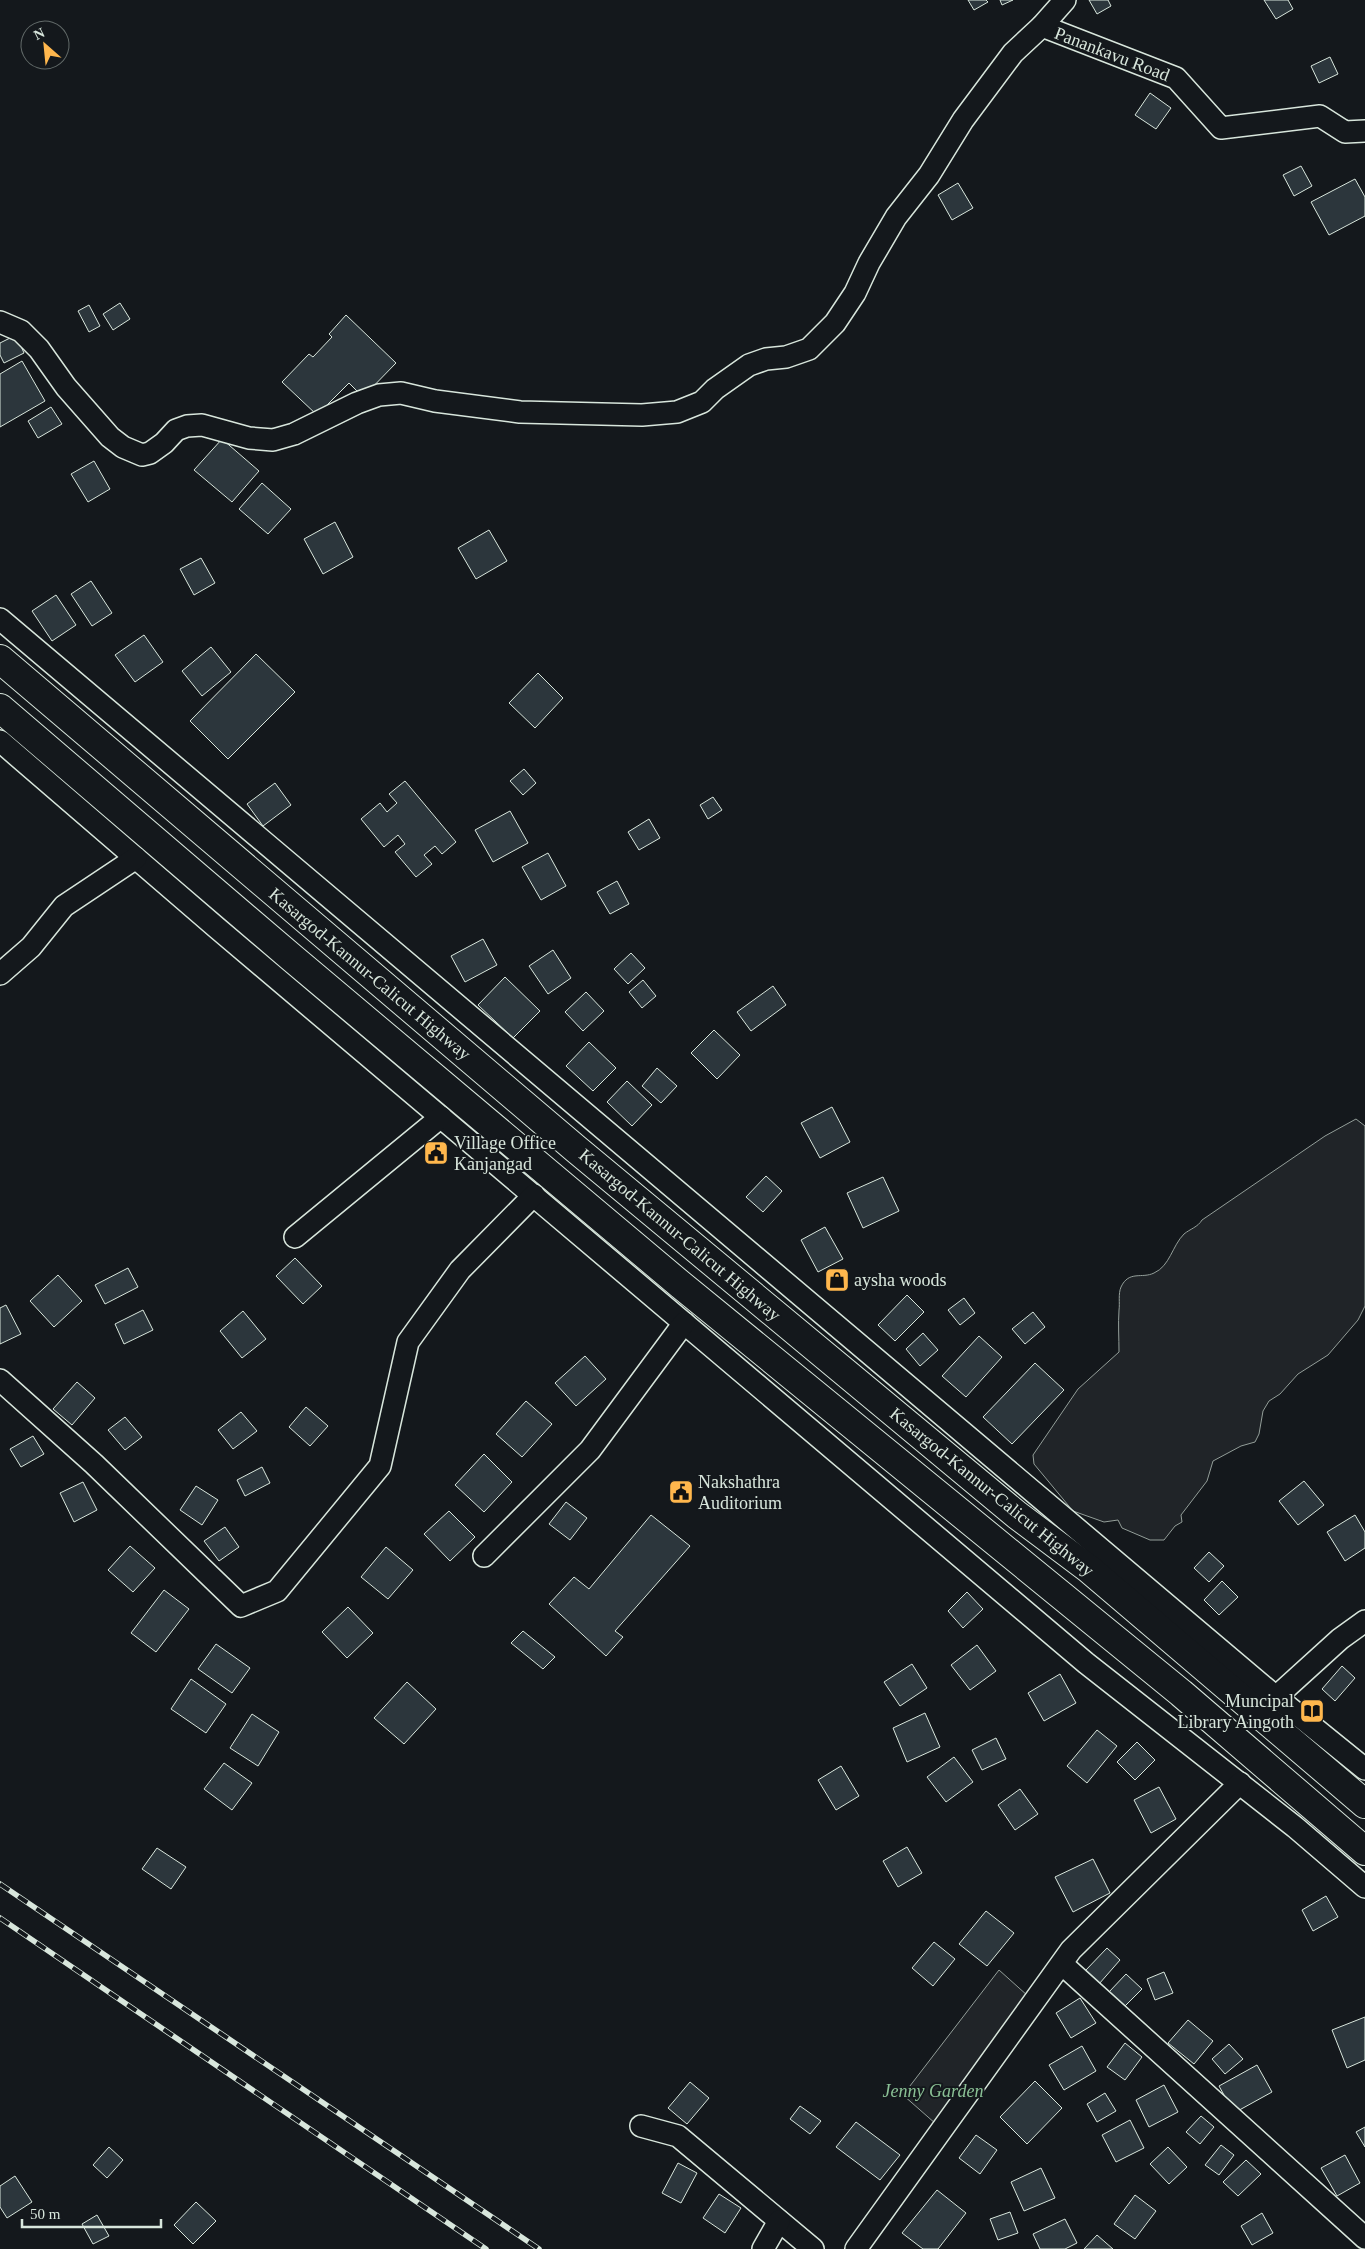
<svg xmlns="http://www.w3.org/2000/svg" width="1365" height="2249" font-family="'Times New Roman',serif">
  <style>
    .green { fill: #202428; stroke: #939e99 }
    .building { fill: #2c363c; stroke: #d8e6dc }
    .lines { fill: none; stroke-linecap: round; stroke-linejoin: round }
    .minor-casing { stroke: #d8e6dc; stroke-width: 24 }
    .highway-casing { stroke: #d8e6dc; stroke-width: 30 }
    .minor { stroke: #14181c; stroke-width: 21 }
    .highway { stroke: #14181c; stroke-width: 28 }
    .rail-casing { stroke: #d8e6dc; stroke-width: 5.5 }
    .rail { stroke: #14181c; stroke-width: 4; stroke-dasharray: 11; stroke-linecap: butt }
    .labels { text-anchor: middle; stroke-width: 4; stroke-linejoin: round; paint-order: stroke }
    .street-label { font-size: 18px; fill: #d8e6dc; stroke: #14181c }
    .poi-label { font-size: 18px; fill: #d8e6dc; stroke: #14181c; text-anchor: start }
    .park-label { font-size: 18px; font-style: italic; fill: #8ac095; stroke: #14181c }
  </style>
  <rect width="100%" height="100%" fill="#14181c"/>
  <g class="green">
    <path d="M1356 1119 1365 1126V1306L1358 1320 1328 1355 1298 1374 1280 1394 1269 1401 1263 1411 1259 1434 1255 1442 1241 1446 1213 1461 1207 1481 1181 1515 1182 1522 1175 1526 1164 1540H1150L1122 1528 1118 1520 1104 1522 1073 1511 1034 1464 1033 1455 1078 1389 1119 1352C1119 1338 1118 1324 1119 1310 1120 1303 1118 1294 1121 1287 1129 1270 1142 1279 1154 1273 1170 1266 1172 1246 1184 1234 1190 1229 1198 1227 1202 1220L1325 1136Z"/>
    <path d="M999 1970 1028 1996 936 2124 903 2095Z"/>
  </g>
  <g class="building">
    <path d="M968 0H986L988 2 974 10Z"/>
    <path d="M1000 0H1013L1002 5Z"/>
    <path d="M1089 0H1108L1111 6 1097 14Z"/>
    <path d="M1264 0H1288L1293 9 1276 19Z"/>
    <path d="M1330 57 1338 74 1319 83 1311 66Z"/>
    <path d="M1150 93 1171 108 1156 129 1135 115Z"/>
    <path d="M1301 166 1312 186 1294 196 1283 175Z"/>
    <path d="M1355 179 1365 197V216L1329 235 1311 202Z"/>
    <path d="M958 183 973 208 952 220 938 195Z"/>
    <path d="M120 303 130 319 113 330 103 314Z"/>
    <path d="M89 305 100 326 89 332 78 311Z"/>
    <path d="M346 315 396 363 363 397 349 383 317 415 282 382 309 354 313 357 332 337 329 334Z"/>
    <path d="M16 335 24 353 4 363 0 355V343Z"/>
    <path d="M22 361 45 401 0 427V374Z"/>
    <path d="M51 407 62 424 38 438 28 421Z"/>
    <path d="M222 439 259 471 232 502 194 470Z"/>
    <path d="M94 461 110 489 88 502 71 474Z"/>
    <path d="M262 483 291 509 268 534 239 509Z"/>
    <path d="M335 522 353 557 323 574 304 539Z"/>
    <path d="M489 530 507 561 476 579 458 548Z"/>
    <path d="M201 558 215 583 194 595 180 569Z"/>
    <path d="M91 581 112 613 92 626 71 594Z"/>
    <path d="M56 595 76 625 52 641 32 611Z"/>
    <path d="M144 635 163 662 135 682 115 655Z"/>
    <path d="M211 647 231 672 202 696 182 671Z"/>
    <path d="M256 654 295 692 228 759 190 721Z"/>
    <path d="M538 673 563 698 535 728 509 703Z"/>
    <path d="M524 769 536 783 523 795 510 781Z"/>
    <path d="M405 781 456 842 442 854 435 846 424 855 432 864 416 877 395 852 405 844 398 835 384 847 361 819 380 803 387 812 397 803 389 794Z"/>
    <path d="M275 783 291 805 263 826 247 804Z"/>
    <path d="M713 797 722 810 708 819 700 805Z"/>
    <path d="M510 811 528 843 493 862 475 830Z"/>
    <path d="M649 819 660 838 639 850 628 832Z"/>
    <path d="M548 853 566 886 541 900 522 867Z"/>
    <path d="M617 881 629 904 610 914 597 892Z"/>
    <path d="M483 939 497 965 465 982 451 956Z"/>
    <path d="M553 950 571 978 548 994 529 966Z"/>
    <path d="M631 953 645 968 628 984 614 969Z"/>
    <path d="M505 977 540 1011 513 1038 478 1005Z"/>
    <path d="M643 980 656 996 642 1008 629 992Z"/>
    <path d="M773 986 786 1005 751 1031 737 1012Z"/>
    <path d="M586 992 604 1011 583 1031 565 1012Z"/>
    <path d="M714 1030 740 1055 717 1079 691 1053Z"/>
    <path d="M589 1042 616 1068 593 1091 566 1066Z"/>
    <path d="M657 1068 677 1086 661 1103 642 1086Z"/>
    <path d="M627 1081 652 1105 632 1126 607 1102Z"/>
    <path d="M832 1107 850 1142 820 1158 801 1123Z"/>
    <path d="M766 1176 782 1191 763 1212 746 1197Z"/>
    <path d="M883 1177 899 1211 863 1228 847 1193Z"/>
    <path d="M825 1227 843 1259 818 1272 801 1240Z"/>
    <path d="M295 1258 322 1286 303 1304 276 1276Z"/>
    <path d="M128 1268 138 1287 105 1304 95 1285Z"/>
    <path d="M58 1275 82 1301 54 1327 30 1301Z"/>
    <path d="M907 1295 924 1312 895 1341 878 1325Z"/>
    <path d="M964 1298 975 1313 960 1325 948 1310Z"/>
    <path d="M6 1305 21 1334 0 1344V1308Z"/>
    <path d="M143 1310 153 1330 124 1344 115 1324Z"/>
    <path d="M243 1311 266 1339 242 1358 220 1331Z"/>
    <path d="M1033 1312 1045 1327 1025 1344 1012 1329Z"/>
    <path d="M923 1333 938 1350 920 1366 906 1349Z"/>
    <path d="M979 1336 1002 1357 966 1397 942 1376Z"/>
    <path d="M585 1356 606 1379 576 1406 555 1383Z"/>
    <path d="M1035 1363 1064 1390 1012 1444 983 1417Z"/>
    <path d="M77 1382 95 1398 72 1425 53 1409Z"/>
    <path d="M526 1401 552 1424 522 1457 496 1434Z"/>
    <path d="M306 1407 328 1426 310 1446 289 1427Z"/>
    <path d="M241 1412 257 1431 233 1449 218 1430Z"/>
    <path d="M125 1417 142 1437 125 1450 108 1430Z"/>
    <path d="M33 1436 44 1454 21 1467 10 1449Z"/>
    <path d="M484 1454 512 1482 484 1512 455 1485Z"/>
    <path d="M262 1467 270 1483 245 1496 237 1480Z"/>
    <path d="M1304 1481 1324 1505 1298 1525 1279 1501Z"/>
    <path d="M83 1482 97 1510 74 1522 60 1493Z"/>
    <path d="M196 1486 218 1500 202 1525 180 1510Z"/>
    <path d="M566 1502 587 1518 570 1540 549 1524Z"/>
    <path d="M449 1511 475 1537 450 1561 424 1534Z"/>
    <path d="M651 1515 690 1546 615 1631 623 1637 606 1656 549 1604 574 1577 589 1589Z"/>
    <path d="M1355 1515 1365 1532V1548L1345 1561 1327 1532Z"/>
    <path d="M225 1527 239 1547 219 1561 204 1541Z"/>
    <path d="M130 1546 155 1568 133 1592 108 1570Z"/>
    <path d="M386 1547 413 1570 388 1599 361 1577Z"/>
    <path d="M1209 1552 1224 1566 1209 1582 1194 1568Z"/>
    <path d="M1222 1581 1238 1597 1219 1615 1204 1600Z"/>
    <path d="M164 1590 189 1609 156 1652 131 1633Z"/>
    <path d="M967 1592 983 1609 963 1628 948 1611Z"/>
    <path d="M348 1607 373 1633 347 1658 322 1632Z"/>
    <path d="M523 1631 555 1657 543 1669 511 1643Z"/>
    <path d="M216 1644 250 1668 232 1693 198 1669Z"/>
    <path d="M977 1645 996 1671 970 1690 951 1665Z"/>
    <path d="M912 1664 927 1688 900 1706 884 1682Z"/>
    <path d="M1342 1666 1355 1678 1335 1701 1322 1689Z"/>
    <path d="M1060 1674 1076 1703 1044 1721 1028 1693Z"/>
    <path d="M191 1679 226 1704 206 1733 171 1709Z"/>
    <path d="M407 1682 436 1709 404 1744 374 1718Z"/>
    <path d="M925 1713 940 1747 907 1762 893 1728Z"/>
    <path d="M252 1714 279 1732 258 1766 230 1748Z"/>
    <path d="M1097 1730 1117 1746 1087 1783 1067 1766Z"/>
    <path d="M996 1738 1006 1759 982 1770 972 1750Z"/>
    <path d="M1137 1742 1155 1760 1135 1780 1117 1762Z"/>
    <path d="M954 1757 973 1782 946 1802 927 1777Z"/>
    <path d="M224 1763 252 1783 232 1810 204 1789Z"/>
    <path d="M841 1766 859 1796 836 1810 818 1780Z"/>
    <path d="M1159 1787 1176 1819 1151 1833 1134 1800Z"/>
    <path d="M1020 1789 1038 1814 1015 1830 998 1805Z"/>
    <path d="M907 1847 922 1873 898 1887 883 1861Z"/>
    <path d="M157 1848 186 1867 171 1889 142 1869Z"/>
    <path d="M1093 1859 1110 1893 1073 1912 1055 1877Z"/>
    <path d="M1326 1896 1338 1917 1313 1931 1302 1910Z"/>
    <path d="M986 1911 1014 1933 987 1966 959 1944Z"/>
    <path d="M934 1942 955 1959 933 1986 912 1968Z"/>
    <path d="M1107 1948 1120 1960 1099 1984 1085 1971Z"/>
    <path d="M1164 1972 1173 1993 1155 2000 1147 1979Z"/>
    <path d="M1126 1974 1142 1989 1124 2007 1109 1992Z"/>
    <path d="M1080 1998 1096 2023 1071 2038 1056 2013Z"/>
    <path d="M1365 2017V2060L1347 2068 1332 2030Z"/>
    <path d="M1188 2020 1213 2041 1194 2064 1168 2043Z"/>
    <path d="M1125 2043 1142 2057 1125 2080 1107 2067Z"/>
    <path d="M1229 2044 1243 2059 1225 2074 1212 2059Z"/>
    <path d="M1082 2046 1096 2071 1064 2090 1049 2065Z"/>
    <path d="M1257 2065 1272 2092 1234 2113 1219 2086Z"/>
    <path d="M1035 2081 1062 2108 1027 2144 1000 2117Z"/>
    <path d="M690 2082 709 2098 687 2124 668 2108Z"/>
    <path d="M1164 2085 1178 2112 1149 2127 1136 2100Z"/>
    <path d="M1105 2093 1116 2111 1097 2122 1087 2104Z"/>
    <path d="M800 2106 821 2121 810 2134 790 2119Z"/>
    <path d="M1201 2116 1214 2127 1200 2144 1186 2132Z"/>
    <path d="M1130 2120 1144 2148 1116 2162 1102 2135Z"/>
    <path d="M856 2122 900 2155 880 2180 836 2147Z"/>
    <path d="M1365 2127V2147L1356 2132Z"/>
    <path d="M976 2135 997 2150 980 2174 959 2158Z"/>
    <path d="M1221 2145 1234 2155 1219 2175 1205 2165Z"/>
    <path d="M109 2147 123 2160 107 2178 93 2165Z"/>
    <path d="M1168 2147 1187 2167 1169 2184 1150 2164Z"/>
    <path d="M1345 2155 1360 2183 1337 2196 1321 2168Z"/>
    <path d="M1246 2160 1261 2174 1238 2196 1223 2182Z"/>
    <path d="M678 2163 697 2173 681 2203 662 2193Z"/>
    <path d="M1041 2168 1055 2198 1024 2211 1011 2182Z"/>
    <path d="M15 2176 32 2202 7 2218 0 2207V2186Z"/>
    <path d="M937 2190 966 2213 938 2249H923L902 2233Z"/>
    <path d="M719 2194 741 2208 725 2233 703 2218Z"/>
    <path d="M1135 2195 1156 2211 1135 2239 1114 2224Z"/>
    <path d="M196 2202 216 2221 193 2244 174 2225Z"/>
    <path d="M1010 2212 1018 2233 998 2240 990 2219Z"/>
    <path d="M1262 2213 1273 2233 1252 2245 1241 2226Z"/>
    <path d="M97 2215 109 2236 93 2244 82 2224Z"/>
    <path d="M1065 2219 1077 2243 1065 2249H1040L1033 2234Z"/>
    <path d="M1097 2235 1113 2249H1084Z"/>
  </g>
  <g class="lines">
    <defs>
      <g id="minor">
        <path d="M1042 26 1176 78 1221 128 1320 116 1345 132 1365 131"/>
        <path d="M0 322 21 331 39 349 66 387 110 437 123 447 142 455 150 453 164 443 176 430 187 426 202 425 249 438 273 440 294 434 357 403 379 395 401 393 435 401 520 412 642 415 677 412 702 402 715 389 749 365 766 359 786 357 809 349 835 323 855 293 869 263 896 217 929 175 963 120 1013 53 1042 26 1065 0"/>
        <path d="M0 619 1276 1697 1365 1769"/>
        <path d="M0 741 217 928 1086 1663 1295 1827 1365 1887"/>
        <path d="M0 974 31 947 64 906 136 858"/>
        <path d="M295 1237 441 1117"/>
        <path d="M0 1380 94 1464 241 1606 277 1591 380 1466 408 1342 460 1270 534 1195"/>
        <path d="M484 1556 590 1450 684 1323"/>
        <path d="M1276 1697 1340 1639 1365 1621"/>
        <path d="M1062 1964 1365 2238"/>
        <path d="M641 2126 678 2136 813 2249"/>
        <path d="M763 2249 779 2221"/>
        <path d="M856 2249 1071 1950 1240 1783"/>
      </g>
      <g id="highway">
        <path d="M0 659 576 1149 1017 1515 1089 1569 1365 1804"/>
        <path d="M0 708 291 957 681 1285 1181 1693 1365 1851"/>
      </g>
    </defs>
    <use href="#minor" class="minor-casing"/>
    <use href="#highway" class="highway-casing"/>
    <use href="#minor" class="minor"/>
    <use href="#highway" class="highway"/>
    <defs>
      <g id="rail">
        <path d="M0 1884 539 2249"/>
        <path d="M0 1918 486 2249"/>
      </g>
    </defs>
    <use href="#rail" class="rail-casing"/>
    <use href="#rail" class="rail"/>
  </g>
  <defs>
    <symbol id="civic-square" viewBox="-11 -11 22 22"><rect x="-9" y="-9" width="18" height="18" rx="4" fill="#ffb74d" stroke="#14181c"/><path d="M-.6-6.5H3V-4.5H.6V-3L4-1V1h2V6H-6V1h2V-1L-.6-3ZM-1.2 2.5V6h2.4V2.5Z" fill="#111"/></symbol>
    <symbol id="shop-square" viewBox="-11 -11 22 22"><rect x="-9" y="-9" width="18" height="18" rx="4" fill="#ffb74d" stroke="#14181c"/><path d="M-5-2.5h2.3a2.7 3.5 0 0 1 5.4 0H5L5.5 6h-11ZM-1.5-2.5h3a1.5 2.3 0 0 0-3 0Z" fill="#111"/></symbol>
    <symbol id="library-square" viewBox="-11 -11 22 22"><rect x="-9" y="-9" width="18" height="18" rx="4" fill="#ffb74d" stroke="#14181c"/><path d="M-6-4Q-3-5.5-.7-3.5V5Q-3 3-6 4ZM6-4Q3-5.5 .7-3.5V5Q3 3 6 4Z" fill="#111"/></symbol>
  </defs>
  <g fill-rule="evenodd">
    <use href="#civic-square" x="422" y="1139" width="28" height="28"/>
    <use href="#shop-square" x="823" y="1266" width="28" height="28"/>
    <use href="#civic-square" x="667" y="1478" width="28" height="28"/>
    <use href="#library-square" x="1298" y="1697" width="28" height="28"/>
  </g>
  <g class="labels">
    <g class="street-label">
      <text transform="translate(1112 54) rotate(21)" y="6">Panankavu Road</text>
      <text transform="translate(370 974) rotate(40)" y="6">Kasargod-Kannur-Calicut Highway</text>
      <text transform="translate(680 1235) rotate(40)" y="6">Kasargod-Kannur-Calicut Highway</text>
      <text transform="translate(992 1492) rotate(39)" y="6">Kasargod-Kannur-Calicut Highway</text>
    </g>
    <g class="poi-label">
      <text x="454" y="1149">Village Office<tspan x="454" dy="21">Kanjangad</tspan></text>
      <text x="854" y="1286">aysha woods</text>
      <text x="698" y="1488">Nakshathra<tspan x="698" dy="21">Auditorium</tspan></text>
      <text x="1294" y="1707" text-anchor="end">Muncipal<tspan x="1294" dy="21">Library Aingoth</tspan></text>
    </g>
    <g class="park-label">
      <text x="933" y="2097">Jenny Garden</text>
    </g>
  </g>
  <g transform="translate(45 45) rotate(333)"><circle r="24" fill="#14181c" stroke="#626a69"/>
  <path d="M0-4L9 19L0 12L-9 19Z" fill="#ffb74d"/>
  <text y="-8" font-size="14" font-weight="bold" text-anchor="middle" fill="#d8e6dc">N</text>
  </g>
  <path d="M22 2219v8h139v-8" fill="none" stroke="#d8e6dc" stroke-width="2.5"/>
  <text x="30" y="2219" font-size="15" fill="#d8e6dc" stroke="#14181c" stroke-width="4" paint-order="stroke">50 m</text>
</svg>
